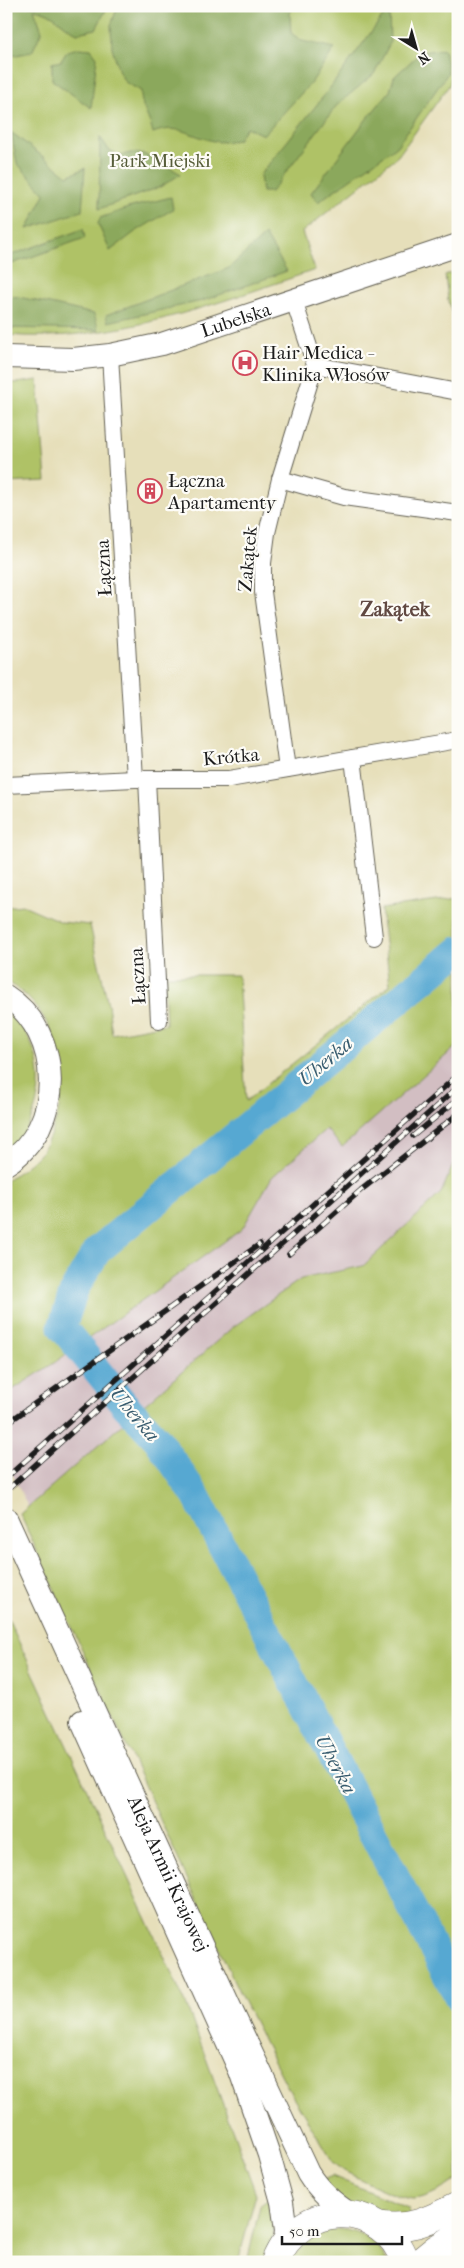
<svg xmlns="http://www.w3.org/2000/svg" width="464" height="2268" font-family="'IM FELL French Canon',serif">
  <style>
    .industrial { fill: #d2bec2 }
    .green { fill: #afc266; stroke: #666f41 }
    .forest { fill: #8ba85b; stroke: #54623c }
    .lines { fill: none; stroke-linecap: round; stroke-linejoin: round }
    .river { stroke: #57a8d2; stroke-width: 29 }
    .street-casing { stroke: #636053; stroke-width: 18 }
    .secondary-casing { stroke: #636053; stroke-width: 24 }
    .highway-casing { stroke: #636053; stroke-width: 29 }
    .street { stroke: #fff; stroke-width: 16 }
    .secondary { stroke: #fff; stroke-width: 22 }
    .highway { stroke: #fff; stroke-width: 28 }
    .rail-casing { stroke: #1c1c1c; stroke-width: 5.5 }
    .rail { stroke: #fdfcf7; stroke-width: 4; stroke-dasharray: 11; stroke-linecap: butt }
    .labels { text-anchor: middle; stroke-width: 4.5; stroke-linejoin: round; paint-order: stroke }
    .park-label { font-size: 19px; fill: #575e3a; stroke: #fdfcf7 }
    .street-label { font-size: 19px; fill: #1c1c1c; stroke: #fdfcf7 }
    .poi-label { font-size: 19px; fill: #1c1c1c; stroke: #fdfcf7; text-anchor: start }
    .neighbourhood-label { font-size: 20px; font-weight: bold; fill: #614942; stroke: #fdfcf7 }
    .water-label { font-size: 20px; font-style: italic; fill: #375b6e; stroke: #fdfcf7 }
  </style>
  <rect width="100%" height="100%" fill="#fdfcf7"/>
  <filter id="ink" filterUnits="userSpaceOnUse"><feTurbulence type="fractalNoise" baseFrequency=".02" numOctaves="2"/><feDisplacementMap in="SourceGraphic" scale="10" xChannelSelector="R" yChannelSelector="G"/><feConvolveMatrix kernelMatrix="1 2 1 2 8 2 1 2 1" color-interpolation-filters="sRGB"/></filter>
  <filter id="wash" filterUnits="userSpaceOnUse"><feTurbulence type="fractalNoise" baseFrequency=".0096" numOctaves="4" result="noise"/><feDisplacementMap in="SourceGraphic" scale="20" xChannelSelector="R" yChannelSelector="G"/><feGaussianBlur stdDeviation="1.12" result="paint"/><feColorMatrix in="noise" values="0 0 0 0 0 0 0 0 0 0 0 0 0 0 0 0 0 1.4 0 .05"/><feComposite in="paint" operator="in"/></filter>
  <g filter="url(#wash)">
    <rect width="100%" height="100%" fill="#e6dfba"/>
    <path class="industrial" d="M458 1045V1154L441 1193 363 1266 301 1279 157 1395 28 1507 6 1461V1394L54 1363 242 1229 272 1177 327 1128 342 1147Z"/>
    <g class="green">
      <path d="M6 6H458V37L450 84 398 156 302 232 315 270C214 304 114 344 6 335Z"/>
      <path d="M458 270V330L448 300 445 275Z"/>
      <path d="M38 380 46 481 6 483V382L17 383Z"/>
      <path d="M458 898V1045L342 1147 326 1129 272 1177 242 1229 54 1363 6 1394V1180C19 1172 32 1163 42 1151 48 1142 52 1131 56 1120 71 1069 55 1009 6 981V907L23 905 62 922 90 925 108 1004 112 1034 166 1024 164 975H238L246 1101 390 985 381 909Z"/>
      <path d="M6 1009C39 1039 48 1081 30 1122 27 1127 25 1135 22 1139 18 1144 11 1147 6 1151Z"/>
      <path d="M458 1154V2180C445 2187 429 2198 414 2199 398 2199 360 2179 344 2171L333 2162 289 2090 241 1996 20 1514 233 1327 301 1279 363 1266 441 1193Z"/>
      <path d="M6 1614 186 2004 256 2194 238 2262H6Z"/>
      <path d="M332 2176 408 2208 411 2216 397 2218 344 2203 323 2180Z"/>
      <path d="M271 2200C275 2230 277 2233 264 2262H247L260 2206 264 2201Z"/>
      <path d="M334 2229C357 2229 377 2240 387 2262H288L309 2237Z"/>
    </g>
    <g class="forest">
      <path d="M6 6H108L96 29 77 33C59 24 55 12 34 9L42 31 32 52 16 55 6 51Z"/>
      <path d="M118 6H293L290 14 291 33 302 41 335 48 311 83 263 135 246 127 238 140C230 141 221 143 214 141 190 136 178 123 153 133 150 118 140 107 141 91L125 82 119 72 112 47 111 25Z"/>
      <path d="M389 8 390 43 374 74 337 105 271 192H262L260 175 327 92Z"/>
      <path d="M79 48 91 49 97 57 91 108 52 80V63L61 61 67 51Z"/>
      <path d="M444 49 448 73 397 146 318 202 311 193 365 121 390 91 394 77 421 52Z"/>
      <path d="M11 132 68 176 85 168 82 211 27 229 45 194 17 163Z"/>
      <path d="M100 137 109 150 122 156C141 145 164 165 181 174L160 187 99 209Z"/>
      <path d="M171 197 173 209 135 232 110 251 98 224 100 218 128 208Z"/>
      <path d="M83 229 85 238 6 266V257Z"/>
      <path d="M265 235 287 271 202 301 108 322 106 315 229 268Z"/>
      <path d="M6 296 19 297 94 314 99 330 6 328Z"/>
    </g>
    <g class="lines">
      <path class="river" d="M458 951 97 1251 75 1288 62 1327 125 1405 157 1439 196 1496 458 1996"/>
    </g>
  </g>
  <g filter="url(#ink)">
    <g class="lines">
      <defs>
        <g id="street">
          <path d="M110 355 135 779"/>
          <path d="M315 365 458 392"/>
          <path d="M280 479 344 497 458 513"/>
          <path d="M353 758 374 937"/>
          <path d="M287 769 263 592V563L267 533 280 479 315 365 294 301"/>
          <path d="M147 779 159 1021"/>
          <path d="M6 785 135 779H229L458 740"/>
        </g>
        <g id="secondary">
          <path id="s1" d="M6 357 73 359 110 355 162 344 458 245"/>
          <path d="M6 996C64 1033 65 1128 6 1164"/>
          <path id="s2" d="M6 1518 230 2007 308 2173C319 2191 334 2204 352 2215"/>
          <path d="M82 1721 240 2071 269 2155 282 2202 286 2230 285 2241"/>
        </g>
        <g id="highway">
          <path d="M377 2225C410 2231 429 2220 458 2206"/>
          <path d="M275 2262C299 2200 382 2197 405 2262"/>
          <path d="M420 2262 436 2249 458 2235"/>
        </g>
      </defs>
      <use href="#street" class="street-casing"/>
      <use href="#secondary" class="secondary-casing"/>
      <use href="#highway" class="highway-casing"/>
      <use href="#street" class="street"/>
      <use href="#secondary" class="secondary"/>
      <use href="#highway" class="highway"/>
      <defs>
        <g id="rail">
          <path d="M413 1136 458 1099"/>
          <path d="M289 1254 361 1190 458 1114"/>
          <path d="M6 1424 260 1244"/>
          <path d="M6 1478 458 1075"/>
          <path d="M6 1491 458 1087"/>
        </g>
      </defs>
      <use href="#rail" class="rail-casing"/>
      <use href="#rail" class="rail"/>
    </g>
  </g>
  <defs>
    <symbol id="hospital-ring" viewBox="-11 -11 22 22"><circle r="9.5" fill="#fdfcf7" stroke="#d1495b" stroke-width="1.5"/><path d="M-5-5h3v3.5h4V-5h3V5h-3V1.5h-4V5h-3Z" fill="#d1495b"/></symbol>
    <symbol id="building-ring" viewBox="-11 -11 22 22"><circle r="9.5" fill="#fdfcf7" stroke="#d1495b" stroke-width="1.5"/><path d="M-4-6H4V6H1V3H-1V6H-4ZM-2.5-4.3h1.7v1.8h-1.7ZM.8-4.3h1.7v1.8H.8ZM-2.5-1h1.7V.8h-1.7ZM.8-1h1.7V.8H.8Z" fill="#d1495b"/></symbol>
  </defs>
  <g fill-rule="evenodd">
    <use href="#hospital-ring" x="231" y="349" width="28" height="28"/>
    <use href="#building-ring" x="136" y="477" width="28" height="28"/>
  </g>
  <g class="labels">
    <g class="park-label">
      <text x="160" y="167">Park Miejski</text>
    </g>
    <g class="street-label">
      <text dy="7" stroke="none"><textPath href="#s1" startOffset="235">Lubelska</textPath></text>
      <text transform="translate(247 559) rotate(-85)" y="7">Zakątek</text>
      <text transform="translate(103 568) rotate(-93)" y="7">Łączna</text>
      <text transform="translate(231 756) rotate(-5)" y="7">Krótka</text>
      <text transform="translate(137 976) rotate(-93)" y="7">Łączna</text>
      <text dy="7" stroke="none"><textPath href="#s2" startOffset="391">Aleja Armii Krajowej</textPath></text>
    </g>
    <g class="poi-label">
      <text x="262" y="359">Hair Medica -<tspan x="262" dy="22">Klinika Włosów</tspan></text>
      <text x="168" y="487">Łączna<tspan x="168" dy="22">Apartamenty</tspan></text>
    </g>
    <g class="neighbourhood-label">
      <text x="395" y="616">Zakątek</text>
    </g>
    <g class="water-label">
      <text transform="translate(325 1061) rotate(-40)" y="7">Uherka</text>
      <text transform="translate(135 1414) rotate(50)" y="7">Uherka</text>
      <text transform="translate(336 1764) rotate(62)" y="7">Uherka</text>
    </g>
  </g>
  <rect width="464" height="2268" fill="none" stroke="#fdfcf7" stroke-width="25"/>
  <g transform="translate(416 48) rotate(143)" stroke="#fdfcf7" stroke-width="4" paint-order="stroke">
  <path d="M0-4L9 19L0 12L-9 19Z" fill="#1c1c1c"/>
  <text y="-8" font-size="14" font-weight="bold" text-anchor="middle" fill="#1c1c1c">N</text>
  </g>
  <path d="M282 2236v8h120v-8" fill="none" stroke="#1c1c1c" stroke-width="2.5"/>
  <text x="289" y="2236" font-size="15" fill="#1c1c1c" stroke="#fdfcf7" stroke-width="4" paint-order="stroke">50 m</text>
</svg>
